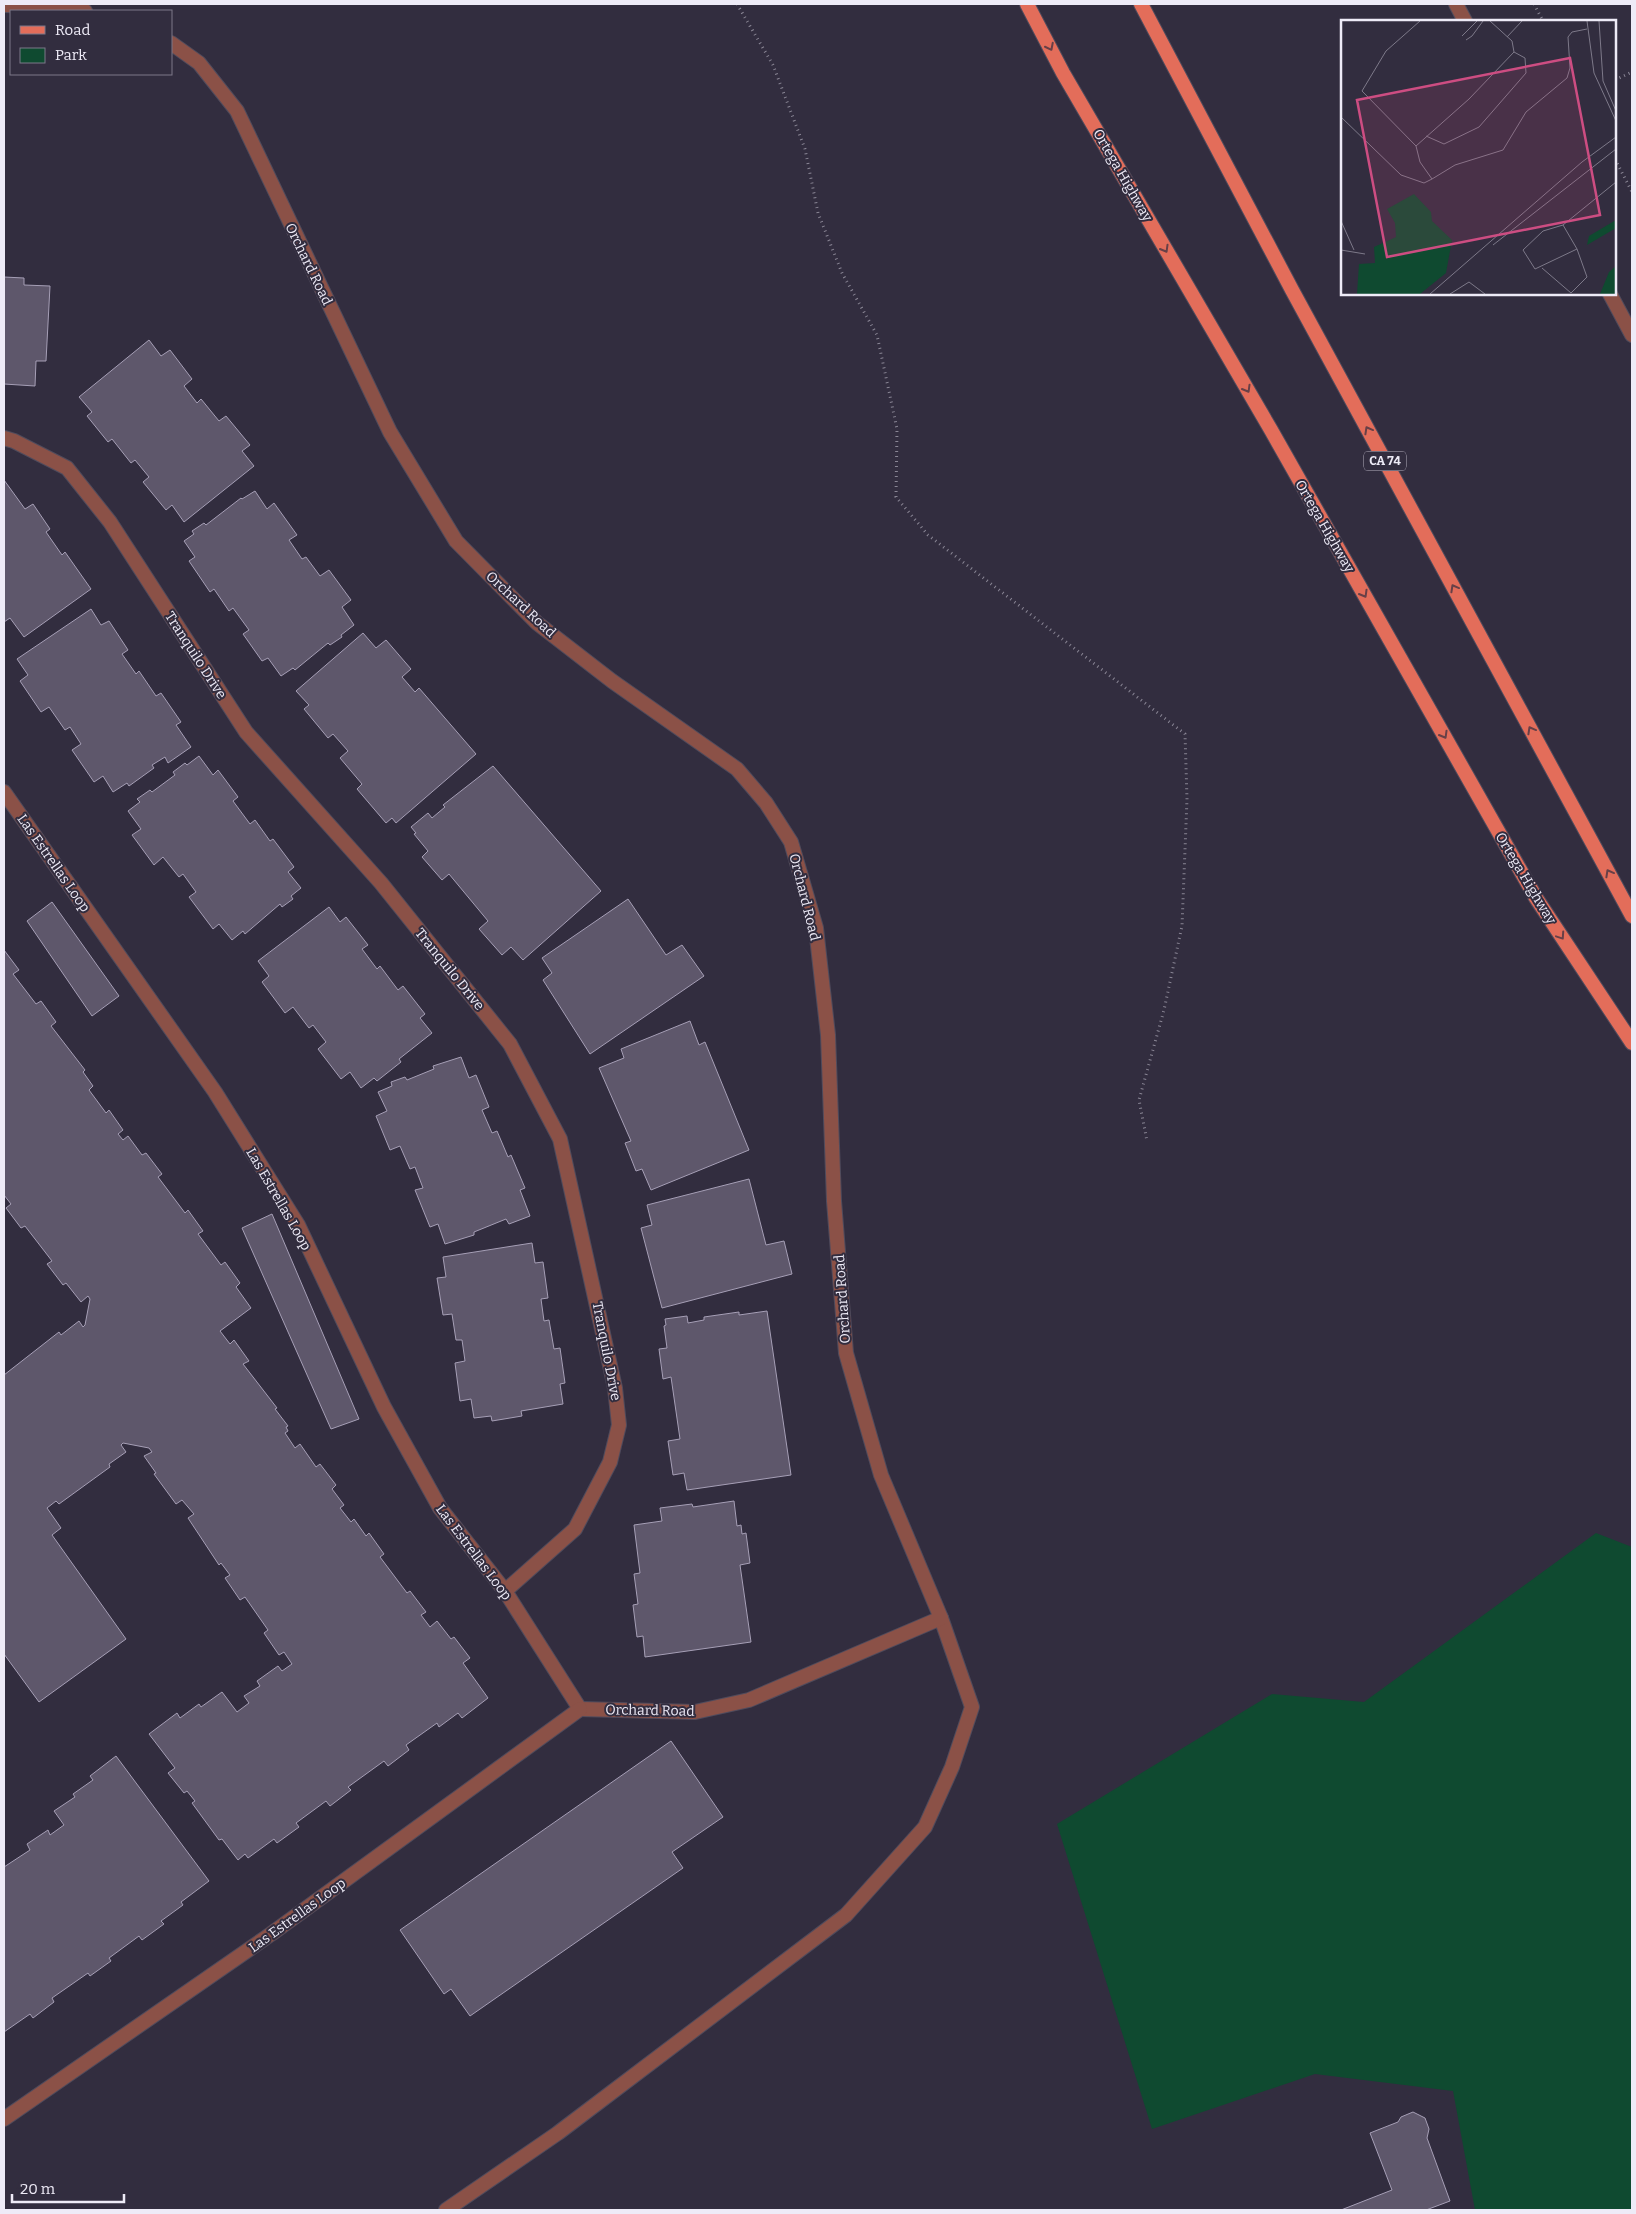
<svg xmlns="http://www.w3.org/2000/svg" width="1636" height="2214" font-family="Bitter,serif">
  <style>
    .green { fill: #0f4a30 }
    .building { fill: #5e576b; stroke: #a69fb6 }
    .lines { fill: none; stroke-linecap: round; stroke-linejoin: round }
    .service-casing { stroke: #504b5c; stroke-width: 16 }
    .minor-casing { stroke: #504b5c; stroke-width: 16 }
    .primary-casing { stroke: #504b5c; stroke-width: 16 }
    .path { stroke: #8a8695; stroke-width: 3; stroke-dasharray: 1 4; stroke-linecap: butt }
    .service { stroke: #8b5147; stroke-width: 14 }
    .minor { stroke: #8b5147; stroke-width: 14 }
    .primary { stroke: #e36d5a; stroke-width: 14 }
    .oneway { stroke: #674047 }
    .labels { text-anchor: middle; stroke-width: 4; stroke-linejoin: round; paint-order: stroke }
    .shield { fill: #322d3f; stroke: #b6b2c0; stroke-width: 1 }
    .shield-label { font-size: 12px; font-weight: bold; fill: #eeebf7 }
    .street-label { font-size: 14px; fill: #eeebf7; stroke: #322d3f }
    .inset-road { fill: none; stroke: #7d7989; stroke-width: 1 }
    .view { fill: #cd4d82; fill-opacity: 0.15; stroke: #cd4d82; stroke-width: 2.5 }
    .inset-edge { fill: none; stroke: #eeebf7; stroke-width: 2.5 }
  </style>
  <rect width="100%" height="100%" fill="#322d3f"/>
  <path class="green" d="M1596 1533 1632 1547V2210H1475L1453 2091 1315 2074 1152 2129 1057 1824 1272 1694 1364 1702Z"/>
  <g class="building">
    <path d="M4 277 24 278V285L50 286 46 361H36L35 386 4 384Z"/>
    <path d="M149 340 161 356 170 350 192 379 184 386 197 403 201 399 219 421 226 416 250 445 242 451 254 466 184 522 172 505 166 510 143 482 149 477 135 460 131 463 112 439 108 442 87 416 92 412 79 397Z"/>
    <path d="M4 480 25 509 33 504 50 529 46 532 62 555 65 552 91 589 24 637 10 618 4 622Z"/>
    <path d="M255 491 267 509 274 503 297 535 289 540 302 559 306 557 320 576 329 570 351 600 342 607 354 625 341 635 342 637 330 645 328 643 295 670 293 668 281 676 268 658 262 661 243 634 249 630 233 608 229 611 214 589 210 592 189 561 195 557 184 541 194 534 192 531 204 523 206 525 241 498 242 499Z"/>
    <path d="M91 609 101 625 109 621 128 650 122 654 136 674 139 671 156 696 161 693 181 722 176 725 191 747 168 763 165 757 152 765 154 768 129 786 127 783 113 792 103 776 94 782 72 750 81 744 70 727 65 730 49 707 41 712 20 681 28 675 17 659Z"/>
    <path d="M363 633 376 648 386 640 411 669 402 677 415 692 419 688 476 754 396 823 392 818 386 823 357 789 362 784 340 758 348 751 333 734 328 738 304 709 309 705 296 691Z"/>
    <path d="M199 756 213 775 218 770 238 797 233 801 250 824 255 820 270 841 273 839 294 867 288 872 301 888 291 896 293 899 282 907 280 904 245 934 243 931 232 940 219 924 213 929 189 897 196 892 183 874 179 877 163 857 154 865 132 835 141 829 128 811 140 802 137 799 150 790 152 792 175 775 173 772 185 763 187 765Z"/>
    <path d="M493 766 601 891 523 960 511 947 502 955 479 929 488 921 449 874 442 880 422 857 428 851 414 834 416 833 411 827 428 813 432 818 445 807 443 805Z"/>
    <path d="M628 899 666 955 682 945 704 976 590 1054 543 980 552 973 542 958Z"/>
    <path d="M52 902 119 996 92 1016 27 921Z"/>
    <path d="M329 907 340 922 346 917 368 945 362 949 377 969 380 966 398 990 403 986 425 1014 420 1018 432 1033 399 1059 401 1062 377 1081 374 1078 361 1088 350 1072 341 1079 318 1049 326 1042 313 1025 309 1028 293 1007 285 1013 262 982 269 976 258 961Z"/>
    <path d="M4 950 19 970 13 974 36 1004 41 1001 56 1022 51 1026 85 1070 83 1072 93 1086 89 1090 106 1113 109 1110 123 1130 118 1134 123 1140 128 1136 142 1155 146 1153 162 1174 158 1177 185 1213 188 1210 203 1231 198 1234 221 1265 225 1262 240 1283 236 1287 251 1308 220 1331 230 1344 234 1340 249 1361 243 1364 277 1408 275 1409 288 1426 286 1427 288 1431 285 1433 295 1448 300 1444 316 1467 320 1464 336 1485 332 1489 344 1505 340 1508 351 1522 354 1519 366 1536 369 1533 384 1554 380 1557 407 1593 410 1591 426 1612 421 1615 430 1627 437 1621 451 1639 454 1637 470 1658 463 1663 488 1698 462 1718 458 1713 439 1727 437 1723 406 1745 409 1750 388 1766 384 1761 348 1787 351 1790 330 1806 326 1801 296 1823 299 1827 277 1843 274 1839 248 1858 245 1854 238 1860 222 1839 219 1840 192 1803 195 1801 187 1791 184 1793 168 1773 175 1768 149 1734 177 1713 180 1718 199 1704 201 1707 222 1692 237 1712 249 1703 244 1696 260 1686 257 1681 278 1666 282 1671 292 1664 284 1652 279 1655 264 1633 268 1630 245 1597 240 1600 225 1578 230 1575 221 1563 219 1565 188 1518 194 1514 182 1500 176 1504 154 1474 156 1473 144 1456 152 1452 149 1448 123 1443 121 1445 126 1452 109 1464 110 1467 59 1504 56 1501 47 1508 61 1528 52 1535 126 1639 39 1702 4 1654V1375L59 1332 61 1335 79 1321 83 1327 85 1325 90 1299 88 1296 81 1302 66 1283 63 1285 47 1264 52 1261 25 1226 21 1228 6 1208 11 1204 4 1195Z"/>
    <path d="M690 1021 699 1045 705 1042 749 1150 651 1190 642 1169 636 1171 625 1143 631 1141 599 1068 624 1058 621 1049Z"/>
    <path d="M461 1057 469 1078 476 1075 489 1107 482 1110 492 1133 497 1131 508 1157 511 1155 525 1188 520 1190 530 1216 509 1224 506 1219 474 1232V1235L445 1244 438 1224 430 1227 415 1190 423 1188 415 1167 410 1169 400 1146 390 1150 376 1116 387 1111 378 1092 392 1086 391 1082 405 1077 407 1080 434 1069 433 1066Z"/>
    <path d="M749 1179 766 1245 784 1241 792 1274 662 1308 641 1228 652 1225 647 1205Z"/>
    <path d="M272 1214 359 1419 331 1429 242 1228Z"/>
    <path d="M532 1243 535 1263 543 1262 548 1298 541 1299 544 1321 549 1320 554 1349 560 1348 565 1383 560 1384 563 1404 521 1411 522 1416 492 1421 491 1416 474 1418 471 1399 460 1401 455 1363 465 1361 462 1340H456L452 1314 443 1315 437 1278 446 1277 443 1257Z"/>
    <path d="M767 1311 791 1475 687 1490 684 1473 673 1475 668 1441 680 1439 671 1377 663 1379 659 1349 667 1348 664 1326 666 1325 665 1319 687 1316 688 1323 704 1320V1317L739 1312V1315Z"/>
    <path d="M734 1501 737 1526 741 1525 742 1534 746 1533 750 1563 740 1565 751 1642 645 1657 643 1636 637 1637 633 1605 638 1604 634 1574 640 1573 634 1525 662 1521 660 1508 692 1504 693 1507Z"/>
    <path d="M671 1741 723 1817 672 1852 683 1868 470 2016 451 1989 444 1994 400 1930Z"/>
    <path d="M116 1756 209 1881 181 1902 183 1905 161 1921 164 1924 142 1940 139 1936 109 1958 111 1961 90 1976 88 1973 52 1998 54 2002 33 2018 30 2014 4 2032V1867L30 1850 27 1844 48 1830 50 1835 64 1825 54 1811 75 1797 73 1794 93 1780 90 1776Z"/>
    <path d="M1413 2112 1425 2118 1429 2129 1427 2138 1450 2201 1426 2210H1341L1392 2190 1370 2133 1398 2122 1401 2117Z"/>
  </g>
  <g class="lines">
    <defs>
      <g id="service">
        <path d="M1456 4 1465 21"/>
        <path d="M1610 294 1632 335"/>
        <path d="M446 2210 558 2133 846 1915 925 1827 952 1767 972 1707 941 1618"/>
      </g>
      <g id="minor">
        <path d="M4 5 48 6 85 11"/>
        <path d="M171 43 199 63 237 111 390 432 456 541 537 623 612 681 737 769 766 803 791 842 816 928 828 1035 834 1201 846 1353 881 1475 941 1618 749 1700 695 1712 580 1709"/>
        <path d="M4 438 14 441 67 468 110 522 246 732 381 883 510 1044 560 1139 615 1388 619 1425 610 1462 575 1529 505 1591"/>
        <path d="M4 792 215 1092 298 1225 384 1407 440 1508 505 1591 580 1709"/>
        <path d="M4 2119 271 1934 580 1709"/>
      </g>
      <g id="primary">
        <path d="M1027 4 1063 73 1271 430 1536 898 1632 1043"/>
        <path d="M1141 4 1292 290 1632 916"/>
      </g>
    </defs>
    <use href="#service" class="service-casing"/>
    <use href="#minor" class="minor-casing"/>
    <use href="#primary" class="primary-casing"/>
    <g class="path">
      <path d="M737 4 773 65 805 149 818 213 842 273 877 335 897 429 896 497 928 535 1185 734 1187 799 1182 926 1164 1010 1139 1100 1147 1141"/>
      <path d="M1534 4 1543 21"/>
      <path d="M1615 80 1632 72"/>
      <path d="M1615 159 1632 192"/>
    </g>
    <use href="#service" class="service"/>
    <use href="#minor" class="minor"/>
    <use href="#primary" class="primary"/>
  </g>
  <defs><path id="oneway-chevron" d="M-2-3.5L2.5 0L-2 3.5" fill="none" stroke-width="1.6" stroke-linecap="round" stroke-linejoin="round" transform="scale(1.25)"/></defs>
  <g class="oneway">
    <use href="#oneway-chevron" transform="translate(1050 47) rotate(63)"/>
    <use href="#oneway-chevron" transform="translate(1165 249) rotate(60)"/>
    <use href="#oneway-chevron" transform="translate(1247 389) rotate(60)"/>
    <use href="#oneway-chevron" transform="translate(1368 430) rotate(-119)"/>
    <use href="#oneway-chevron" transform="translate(1454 588) rotate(-119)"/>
    <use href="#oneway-chevron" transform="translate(1364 594) rotate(60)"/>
    <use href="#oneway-chevron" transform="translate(1531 730) rotate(-119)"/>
    <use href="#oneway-chevron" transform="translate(1444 735) rotate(60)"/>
    <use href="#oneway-chevron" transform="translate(1609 873) rotate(-119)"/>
    <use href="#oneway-chevron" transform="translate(1561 936) rotate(56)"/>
  </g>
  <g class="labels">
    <rect class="shield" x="1364" y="451.5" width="42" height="19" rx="4"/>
    <g class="shield-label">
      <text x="1385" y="465">CA 74</text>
    </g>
    <g class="street-label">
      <text transform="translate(1123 175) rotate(60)" y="5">Ortega Highway</text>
      <text transform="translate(309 264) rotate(64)" y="5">Orchard Road</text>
      <text transform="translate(1325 526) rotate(60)" y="5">Ortega Highway</text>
      <text transform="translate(521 604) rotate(43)" y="5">Orchard Road</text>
      <text transform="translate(196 655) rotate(57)" y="5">Tranquilo Drive</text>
      <text transform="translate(54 863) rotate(55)" y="5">Las Estrellas Loop</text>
      <text transform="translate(1526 878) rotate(59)" y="5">Ortega Highway</text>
      <text transform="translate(805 897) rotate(76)" y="5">Orchard Road</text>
      <text transform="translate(450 969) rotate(51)" y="5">Tranquilo Drive</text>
      <text transform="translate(279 1199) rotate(60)" y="5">Las Estrellas Loop</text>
      <text transform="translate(842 1299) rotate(-94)" y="5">Orchard Road</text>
      <text transform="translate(607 1351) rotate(79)" y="5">Tranquilo Drive</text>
      <text transform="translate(474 1552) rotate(53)" y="5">Las Estrellas Loop</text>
      <text transform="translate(650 1710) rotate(1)" y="5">Orchard Road</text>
      <text transform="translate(297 1915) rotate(-36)" y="5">Las Estrellas Loop</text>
    </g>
  </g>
  <g transform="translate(1341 20)">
    <rect width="275" height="275" fill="#322d3f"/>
    <path d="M73 174 90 192 91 201 111 220 105 253 79 274H16L18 244 34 243 33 227 55 217 54 203 46 189ZM275 200V208L246 225 248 216ZM275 246V274H259L268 252Z" fill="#0f4a30"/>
    <path class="inset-road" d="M246 1 253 53 275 101M258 1 262 61 275 91M121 16 136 1M166 17 181 1M125 20 131 16 142 1M0 97 60 155 83 163 91 159M85 116 103 124 138 107 185 53 184 38 173 32M75 126 79 142 91 159 114 145 162 130 185 92 226 58 229 48 227 17 231 12 246 9M75 126 128 79 173 32 171 21 149 1M75 126 21 71 45 31 79 1M0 201 13 230M222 205 236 229 194 249 182 230 202 211 222 205 275 162M152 225 275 129M0 230 24 234M201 248 230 273 246 257 236 229M89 274 241 142 275 117M109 274 128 262 144 274"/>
    <path class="view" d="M229 38 259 195 46 237 16 80Z"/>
    <rect width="275" height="275" class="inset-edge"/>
  </g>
  <rect width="1636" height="2214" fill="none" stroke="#eeebf7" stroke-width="10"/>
  <rect x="10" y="10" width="162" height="65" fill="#322d3f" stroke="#7d7989"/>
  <rect x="20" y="26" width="25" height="8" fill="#e36d5a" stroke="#7d7989"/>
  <text x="55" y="35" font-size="15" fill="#eeebf7">Road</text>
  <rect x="20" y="48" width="25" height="15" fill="#0f4a30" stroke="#7d7989"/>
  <text x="55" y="60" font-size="15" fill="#eeebf7">Park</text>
  <path d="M12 2194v8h112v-8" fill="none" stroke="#eeebf7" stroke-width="2.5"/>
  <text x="20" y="2194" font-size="15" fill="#eeebf7" stroke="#322d3f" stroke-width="4" paint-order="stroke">20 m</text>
</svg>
